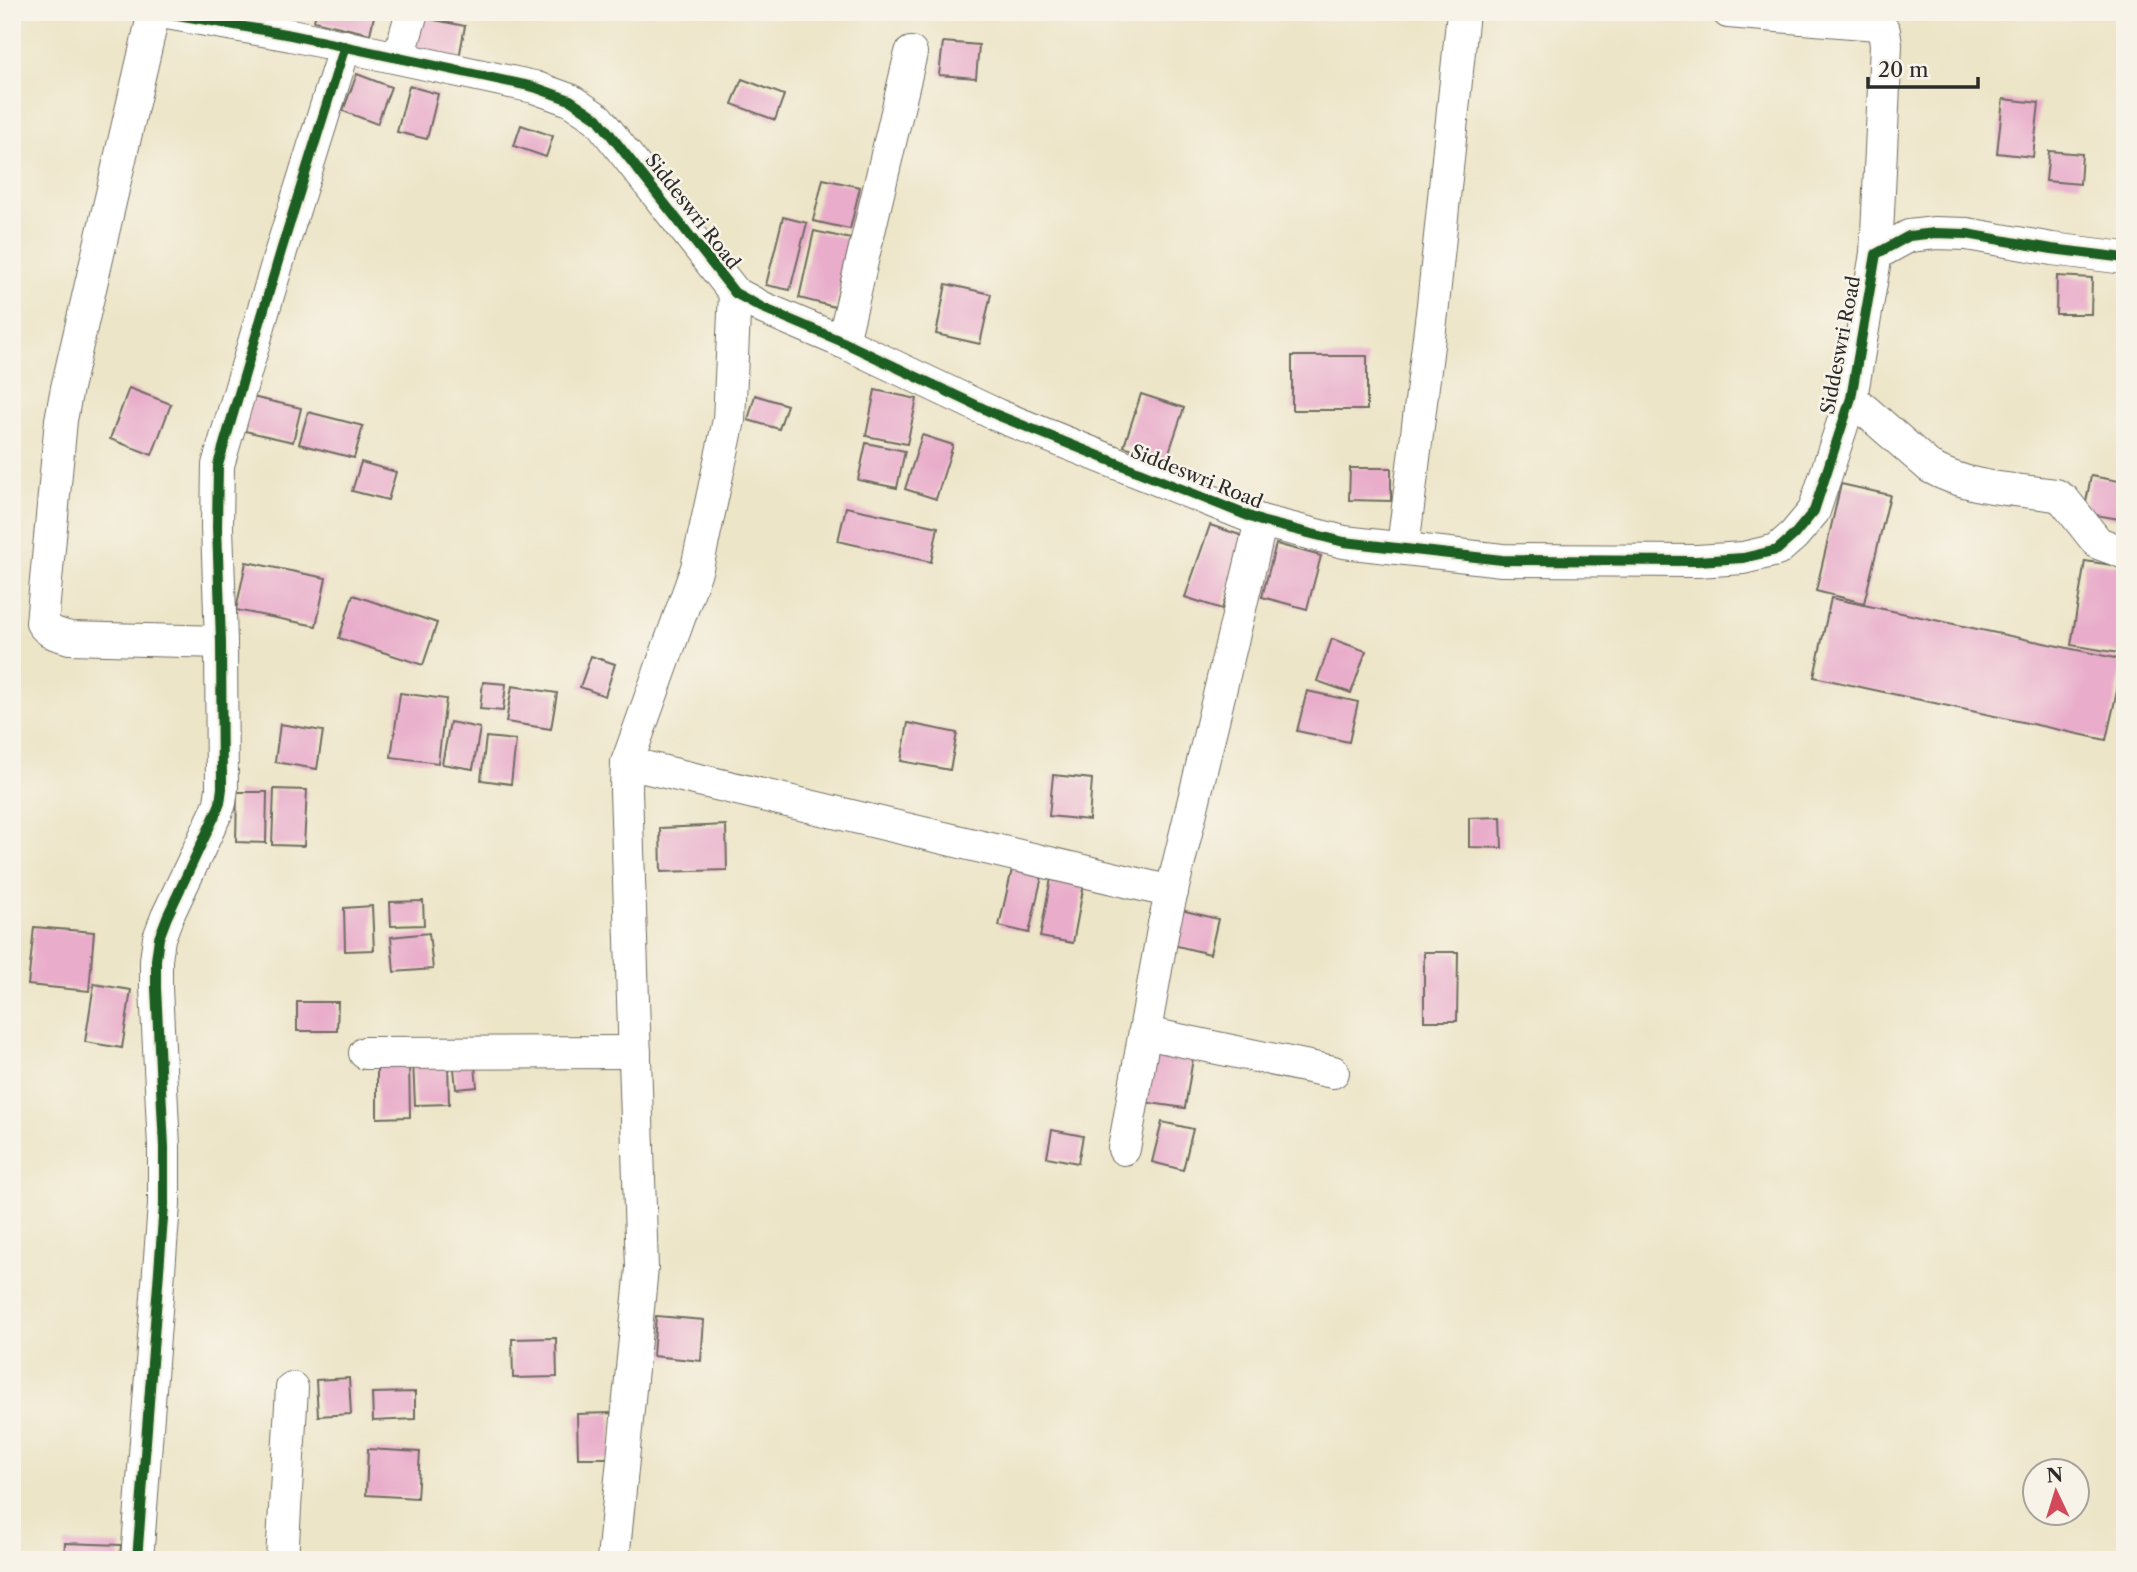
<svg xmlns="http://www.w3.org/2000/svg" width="2137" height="1572" font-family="'Libre Caslon Text',serif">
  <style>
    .building { fill: #e9adcb }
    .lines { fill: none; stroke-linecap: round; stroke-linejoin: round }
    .minor-casing { stroke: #6f6c62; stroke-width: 34 }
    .minor { stroke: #fff; stroke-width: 32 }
    .cycleway-casing { stroke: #f7f3e8; stroke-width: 15 }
    .cycleway { stroke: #1b5e20; stroke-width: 10 }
    .labels { text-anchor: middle; stroke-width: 5; stroke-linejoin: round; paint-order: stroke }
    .street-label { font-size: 19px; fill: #2b2b2b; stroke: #f7f3e8 }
  </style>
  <rect width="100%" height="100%" fill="#f7f3e8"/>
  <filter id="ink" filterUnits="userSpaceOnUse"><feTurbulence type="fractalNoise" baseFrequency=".0143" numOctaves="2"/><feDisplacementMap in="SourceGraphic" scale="14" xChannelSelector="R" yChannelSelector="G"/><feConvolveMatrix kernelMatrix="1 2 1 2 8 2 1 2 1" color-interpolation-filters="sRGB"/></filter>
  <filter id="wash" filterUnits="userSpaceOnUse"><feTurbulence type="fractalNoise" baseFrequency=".00686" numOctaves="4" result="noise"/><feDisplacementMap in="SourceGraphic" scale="28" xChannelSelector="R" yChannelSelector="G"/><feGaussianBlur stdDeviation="1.57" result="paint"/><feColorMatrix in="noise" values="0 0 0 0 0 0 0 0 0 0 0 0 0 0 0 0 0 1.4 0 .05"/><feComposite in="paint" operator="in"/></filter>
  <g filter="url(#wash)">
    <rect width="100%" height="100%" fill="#ede5c8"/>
    <g id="blocks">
      <g class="building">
        <path d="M316 12H375L370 34 314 21Z"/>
        <path d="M419 17 465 26 459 58 412 50Z"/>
        <path d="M943 42 979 45 976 78 939 75Z"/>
        <path d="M357 74 391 87 377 124 343 111Z"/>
        <path d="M742 79 784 95 775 120 732 104Z"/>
        <path d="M409 86 438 94 427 139 397 132Z"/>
        <path d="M2003 99 2039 103 2033 157 1997 153Z"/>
        <path d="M521 125 553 136 546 157 514 146Z"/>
        <path d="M2049 151 2082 154 2080 184 2046 181Z"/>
        <path d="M823 179 860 187 850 229 813 221Z"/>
        <path d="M783 217 807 223 790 290 766 285Z"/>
        <path d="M814 231 851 239 835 307 799 298Z"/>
        <path d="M2057 276 2092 278 2091 314H2056Z"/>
        <path d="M946 284 991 294 980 344 936 334Z"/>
        <rect x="1292" y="356" width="75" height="54"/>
        <path d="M129 388 171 404 152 455 110 439Z"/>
        <path d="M875 390 917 399 907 444 866 436Z"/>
        <path d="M1141 394 1184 408 1166 461 1124 446Z"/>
        <path d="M755 395 787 405 779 429 748 420Z"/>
        <path d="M252 397 301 408 293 442 245 431Z"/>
        <path d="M308 412 363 426 354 458 299 444Z"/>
        <path d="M922 435 953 445 936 499 905 489Z"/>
        <path d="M866 443 905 451 897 488 858 480Z"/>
        <path d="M361 462 396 472 388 500 352 491Z"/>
        <path d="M1350 468H1391V501L1349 500Z"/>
        <path d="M2091 476 2125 482V520L2084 513Z"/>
        <path d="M1841 484 1890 495 1864 603 1816 591Z"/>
        <path d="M846 507 938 527 931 562 838 541Z"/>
        <path d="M1210 525 1246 537 1222 609 1185 597Z"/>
        <path d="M1276 544 1321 556 1307 609 1262 597Z"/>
        <path d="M2085 561 2125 567V654L2071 645Z"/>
        <path d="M246 562 326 578 316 626 236 610Z"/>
        <path d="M353 595 437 623 423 665 339 638Z"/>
        <path d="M1831 598 2124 660 2106 740 1814 677Z"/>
        <path d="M1332 639 1366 651 1351 693 1317 681Z"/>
        <path d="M591 656 615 664 605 696 580 687Z"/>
        <path d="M483 682 506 684 503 711 480 709Z"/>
        <path d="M512 686 557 693 551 729 506 722Z"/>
        <path d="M1307 691 1358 702 1349 742 1297 731Z"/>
        <path d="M400 693 446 699 438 763 391 757Z"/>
        <path d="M450 722 480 728 473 769 442 764Z"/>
        <path d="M908 723 957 733 950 770 901 761Z"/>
        <path d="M280 724 323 731 317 769 275 762Z"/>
        <path d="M486 737 516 740 511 784 481 780Z"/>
        <path d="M1053 775 1092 779 1089 820 1049 816Z"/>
        <path d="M274 789 307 790 304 846 272 845Z"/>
        <path d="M237 792H267L266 843 236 842Z"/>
        <path d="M1501 817 1502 848 1469 847V818Z"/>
        <path d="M726 825 727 870 661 872 660 828Z"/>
        <path d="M1013 865 1043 872 1029 933 999 926Z"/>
        <path d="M1051 878 1084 884 1073 943 1040 937Z"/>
        <path d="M423 901 424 925 391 926 390 902Z"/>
        <path d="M372 906 374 950 345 951 344 908Z"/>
        <path d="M1173 908 1218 919 1210 954 1165 943Z"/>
        <path d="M34 927 94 932 89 991 28 985Z"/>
        <path d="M429 933 433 969 394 972 391 937Z"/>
        <path d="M1424 952H1458L1457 1021H1424Z"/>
        <path d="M94 984 131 990 122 1048 85 1042Z"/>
        <path d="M297 1002H338L337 1031H297Z"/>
        <path d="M1151 1046 1194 1052 1185 1108 1143 1102Z"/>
        <path d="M474 1056 477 1087 456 1089 453 1058Z"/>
        <path d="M448 1059 449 1104 415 1105 413 1060Z"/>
        <path d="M409 1060 410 1117 377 1118V1061Z"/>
        <path d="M1162 1122 1193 1129 1183 1170 1152 1162Z"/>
        <path d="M1052 1130 1083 1136 1078 1163 1047 1157Z"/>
        <path d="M656 1316 704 1320 701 1361 653 1356Z"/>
        <path d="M556 1338 557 1377 513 1378 512 1339Z"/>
        <path d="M349 1378 351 1414 318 1416 316 1380Z"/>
        <path d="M415 1392V1419L373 1421 372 1393Z"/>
        <path d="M611 1413V1458H578L577 1414Z"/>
        <path d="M368 1449 420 1452 417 1498 366 1495Z"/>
        <path d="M65 1543 121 1545 120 1560H64Z"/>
      </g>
    </g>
  </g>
  <g filter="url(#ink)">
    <use href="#blocks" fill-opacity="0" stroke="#6f6c62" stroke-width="2"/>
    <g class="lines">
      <defs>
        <g id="minor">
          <path d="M154 12 67 388 61 420 42 623C49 633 59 635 70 638L221 642"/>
          <path d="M161 12 291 35 534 87 570 100 598 119 735 293 763 308 843 342 997 415 1261 521 1344 542 1502 560 1697 561 1743 558 1777 550 1794 535 1814 511 1851 398 1876 254 1909 236 1935 233 1967 234 2052 249 2125 258"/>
          <path d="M1728 12 1877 24 1884 31 1886 45 1876 254"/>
          <path d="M399 57 412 12"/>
          <path d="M843 342 911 53"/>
          <path d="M1851 398 1930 467C1968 489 2014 489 2056 495L2064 500 2098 543 2125 553"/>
          <path d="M1403 547 1433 305 1463 12"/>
          <path d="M627 763 1172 892"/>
          <path d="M1145 1033 1333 1072"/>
          <path d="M365 1053 635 1052"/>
          <path d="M1124 1149 1164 924 1261 521"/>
          <path d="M137 1560 164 1205V1147L156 988V960L159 938 167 917 216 813 220 803 222 788 221 642 217 527 218 465 281 251 345 46"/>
          <path d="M282 1560 292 1388"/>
          <path d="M613 1560 642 1268 626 790 627 763 697 568 729 420 735 293"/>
        </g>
      </defs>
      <use href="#minor" class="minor-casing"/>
      <use href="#minor" class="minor"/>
      <defs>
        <g id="cycleway">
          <path d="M161 12 291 35 534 87 570 100 598 119 735 293 763 308 843 342 997 415 1261 521 1344 542 1502 560 1697 561 1743 558 1777 550 1794 535 1814 511 1851 398 1876 254 1909 236 1935 233 1967 234 2052 249 2125 258"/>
          <path d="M137 1560 164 1205V1147L156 988V960L159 938 167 917 216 813 220 803 222 788 221 642 217 527 218 465 281 251 345 46"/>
        </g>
      </defs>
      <use href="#cycleway" class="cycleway-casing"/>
      <use href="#cycleway" class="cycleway"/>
    </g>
  </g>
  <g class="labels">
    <g class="street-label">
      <text transform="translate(693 211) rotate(52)" y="7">Siddeswri Road</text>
      <text transform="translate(1840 345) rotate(-79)" y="7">Siddeswri Road</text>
      <text transform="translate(1197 476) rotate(22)" y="7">Siddeswri Road</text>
    </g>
  </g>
  <rect width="2137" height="1572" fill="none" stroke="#f7f3e8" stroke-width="42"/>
  <g transform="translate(2056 1492) rotate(356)"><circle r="33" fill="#f7f3e8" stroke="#a5a39c" stroke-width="2"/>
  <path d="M0-5L12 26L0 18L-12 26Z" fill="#d1495b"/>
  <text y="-10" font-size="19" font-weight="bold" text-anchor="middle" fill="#2b2b2b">N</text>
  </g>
  <path d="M1868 77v10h110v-10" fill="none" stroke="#2b2b2b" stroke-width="3.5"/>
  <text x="1878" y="77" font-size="21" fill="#2b2b2b" stroke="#f7f3e8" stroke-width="5" paint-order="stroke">20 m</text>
</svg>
